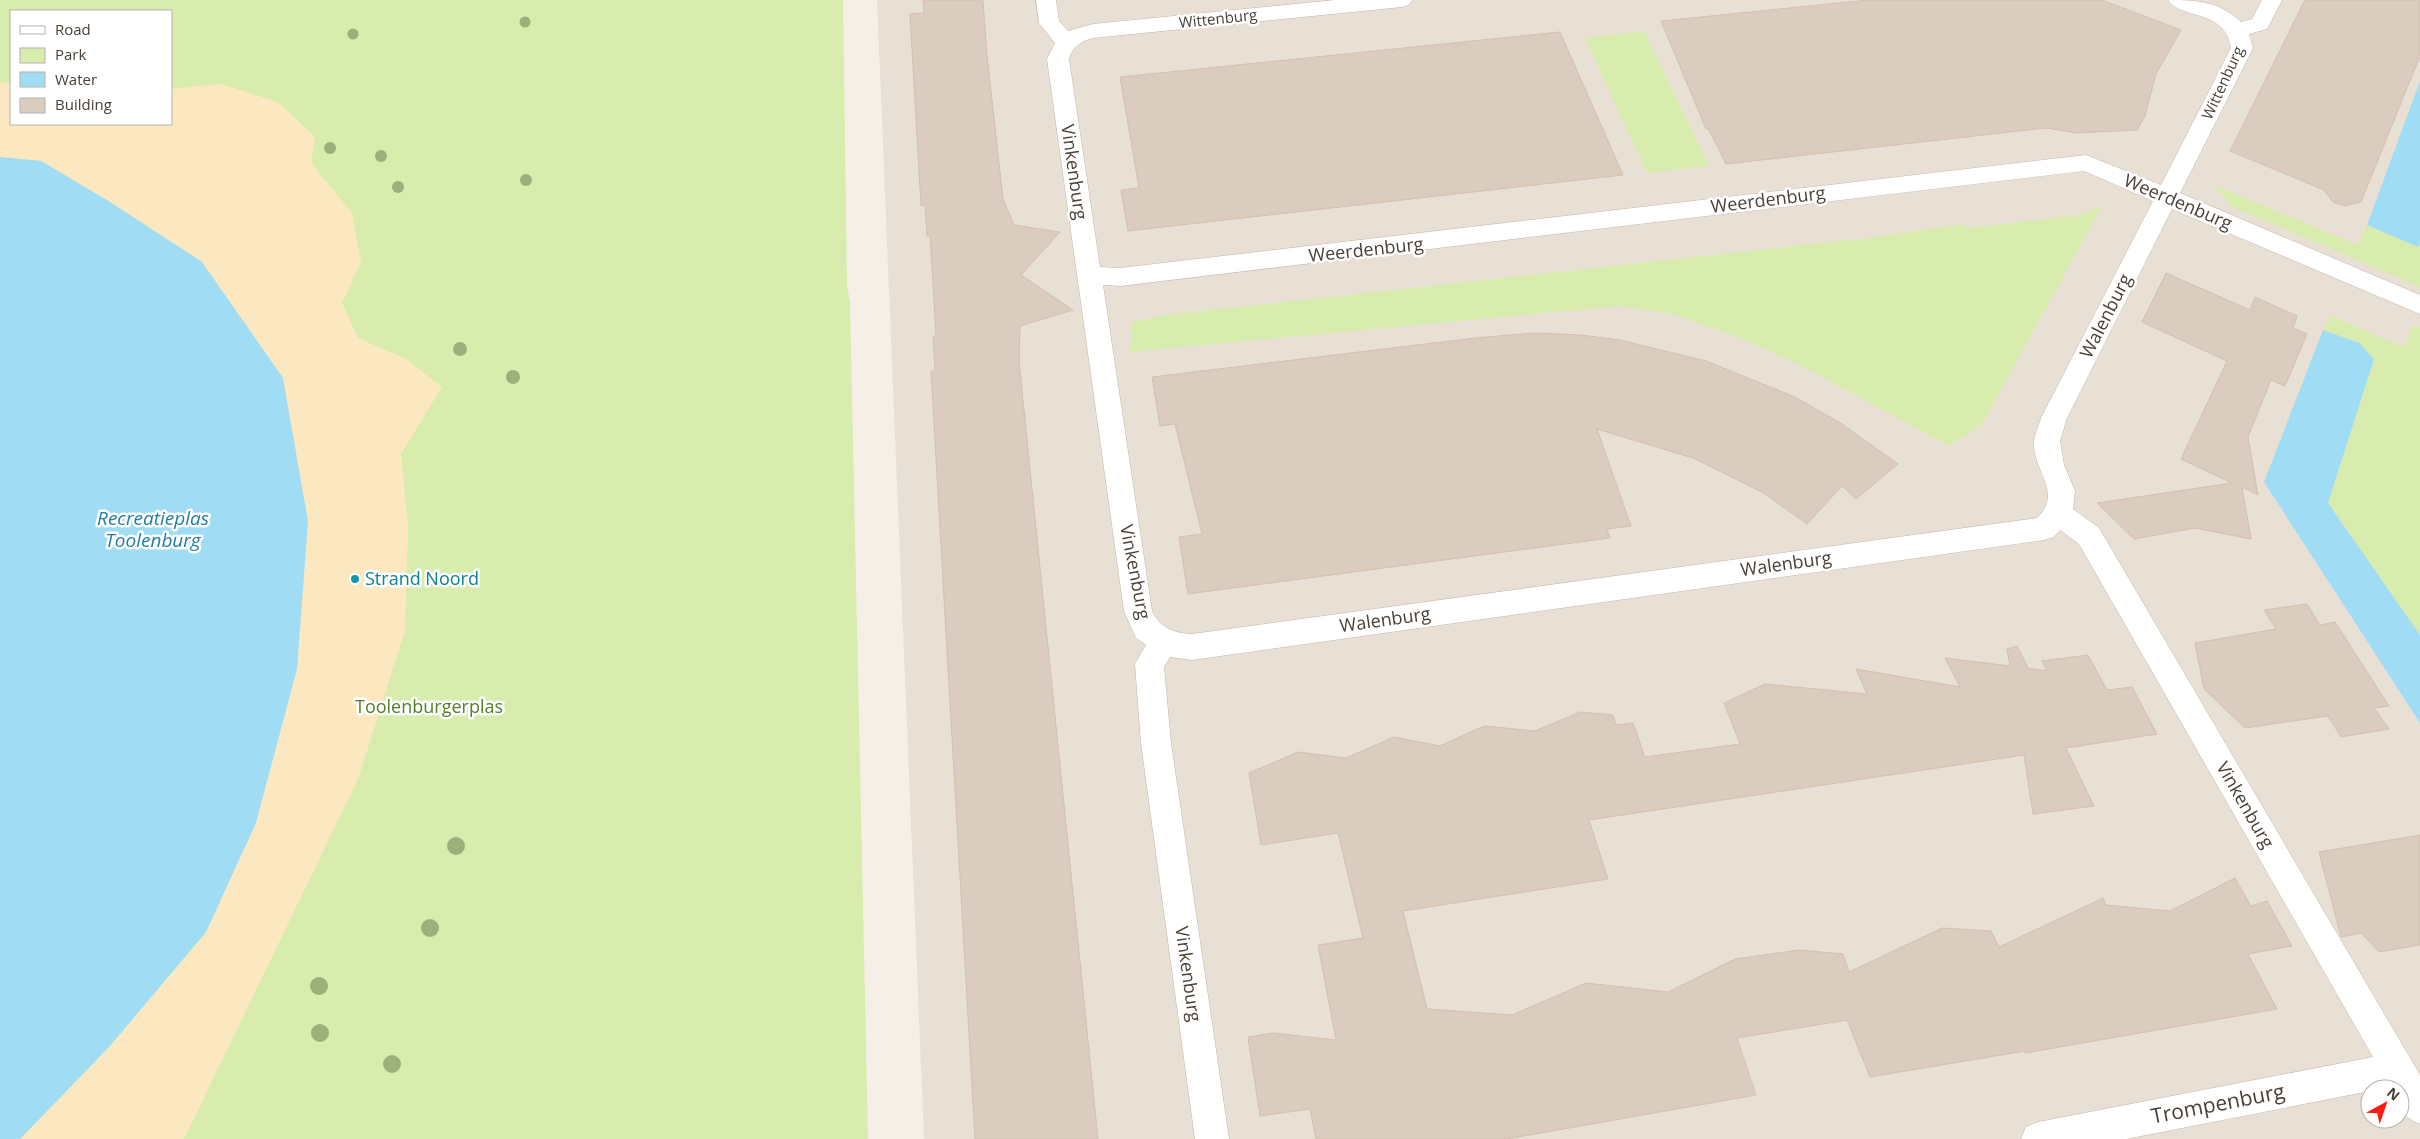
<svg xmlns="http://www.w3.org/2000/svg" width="2420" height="1139" font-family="'Open Sans',sans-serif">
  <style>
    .residential { fill: #e9e0d5; fill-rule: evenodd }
    .green { fill: #d8ecae; fill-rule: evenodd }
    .sand { fill: #fbe8c1 }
    .water { fill: #a0ddf5 }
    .building { fill: #daccbf; stroke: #d3c0af }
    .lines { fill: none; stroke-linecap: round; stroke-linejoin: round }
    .minor-casing { stroke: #c1b6a9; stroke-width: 1 }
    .minor { fill: #fff; fill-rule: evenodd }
    .tree { fill: #9bb17c }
    .culture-dot { fill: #0f9aa8; stroke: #fff; stroke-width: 2 }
    .labels { text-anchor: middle; stroke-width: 5; stroke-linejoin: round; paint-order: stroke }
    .far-street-label { font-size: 15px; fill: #493f36; stroke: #fff }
    .street-label { font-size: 18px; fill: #493f36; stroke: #fff }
    .culture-label { font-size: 18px; fill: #0d838f; stroke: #fff; text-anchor: start }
    .park-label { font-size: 18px; fill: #527f24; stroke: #fff }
    .water-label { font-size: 19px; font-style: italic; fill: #247da3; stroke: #fff }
    .near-street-label { font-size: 21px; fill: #493f36; stroke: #fff }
  </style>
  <rect width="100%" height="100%" fill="#f5efe7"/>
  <path class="residential" d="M877 0H2420V1139H924ZM2370 1089H2400V1119H2370Z"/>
  <g class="green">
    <path d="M0 0H843L847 286 850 302 868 1139H0ZM11 11H171V124H11Z"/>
    <path d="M1644 31 1709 166 1647 173 1585 38Z"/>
    <path d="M2214 185 2358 245 2367 225 2418 247 2420 243V287L2231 206Z"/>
    <path d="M2102 206 1982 424 1949 446 1804 367 1738 337 1672 314 1619 306 1130 352 1132 322 1174 314 1868 238 1964 224 1967 228 2080 215Z"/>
    <path d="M2331 316 2404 347 2414 324 2420 327V635L2328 503 2374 359 2359 343 2323 330Z"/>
  </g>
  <path class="sand" d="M0 82 11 83V124H171V89L221 84 278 102 315 137 311 163 352 213 361 262 342 303 358 338 406 359 442 387 401 454 408 528 405 631 358 779 184 1139H20L109 1047 206 932 214 913 202 262 110 202 41 161 0 157Z"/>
  <g class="water">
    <path d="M2420 81V243L2418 247 2367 225Z"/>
    <path d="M0 157 41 161 110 202 202 262 283 378 308 521 297 669 256 823 206 932 109 1047 20 1139H0Z"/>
    <path d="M2323 330 2359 343 2374 359 2328 503 2420 635V723L2264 482Z"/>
  </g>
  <g class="building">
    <path d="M923 0H983L987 55 1003 199 1014 225 1060 232 1021 275 1073 310 1020 326 1019 361 1098 1139H975L931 371H935L933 336H936L933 283 930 235 927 236 925 205 921 206 910 14 924 13Z"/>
    <path d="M1868 0H2102L2181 30 2156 74 2145 116 2137 130 2077 133 2046 128 1726 164 1708 128 1706 129 1661 21Z"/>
    <path d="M2305 0H2420V56L2361 202 2345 206 2333 202 2324 190 2230 151Z"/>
    <path d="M1560 32 1623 175 1128 231 1121 190 1139 188 1120 77Z"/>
    <path d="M2166 273 2250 310 2255 297 2297 316 2293 328 2307 334 2285 386 2271 380 2248 437 2258 495 2242 487 2251 539 2195 528 2134 539 2097 503 2232 483 2181 459 2227 361 2142 322Z"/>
    <path d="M1534 333 1581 335 1620 340 1706 361 1795 397 1842 424 1898 464 1856 499 1842 486 1807 524 1762 492 1693 458 1597 429 1631 526 1607 529 1610 538 1188 594 1179 537 1202 534 1175 424 1160 426 1152 377 1475 338Z"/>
    <path d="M2307 604 2320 625 2335 622 2389 706 2374 708 2389 729 2341 737 2328 716 2245 728 2204 689 2195 643 2276 629 2264 610Z"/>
    <path d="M2017 646 2028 668 2047 671 2042 661 2088 655 2107 690 2132 687 2157 734 2066 748 2094 806 2033 814 2024 755 1589 820 1608 879 1403 911 1427 1009 1512 1015 1586 983 1668 992 1735 959 1799 950 1843 954 1849 972 1942 928 1991 931 1999 947 2103 898 2106 905 2170 911 2235 878 2251 906 2267 901 2292 946 2248 954 2277 1009 2077 1044 2025 1053V1051L1870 1077 1847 1020 1737 1038 1756 1095 1507 1139H1316L1310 1109 1260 1116 1248 1037 1273 1033 1336 1040 1318 945 1363 938 1338 833 1261 845 1249 773 1298 752 1346 758 1394 737 1440 746 1484 726 1535 731 1580 712 1613 715 1616 725 1633 723 1645 757 1740 744 1724 703 1765 684 1867 694 1856 669 1960 687 1945 658 2010 666 2007 649Z"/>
    <path d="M2420 835V945L2379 952 2361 933 2341 937 2319 852Z"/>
  </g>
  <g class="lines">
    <defs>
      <path id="minor" d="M1036 0H1056L1059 21 1068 31 1093 24 1335 0H1412L1409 5 1402 7 1093 38C1081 41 1072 47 1069 59L1100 267 1120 268 2086 155 2161 185 2231 48C2225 8 2181 20 2168 0 2196 0 2219 1 2241 22L2252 19 2262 0H2282L2267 29 2249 34 2253 48 2180 193 2420 295V314L2172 209 2067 418 2060 441 2064 465 2075 491 2073 509 2099 528 2420 1075V1124C2401 1116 2400 1108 2400 1089H2370V1091L2126 1139H2021L2026 1127 2038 1122 2373 1057 2079 544 2060 530 2054 537 2044 540 1192 660 1170 657 1164 667 1171 743 1229 1139H1195L1141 743 1135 664 1146 645 1136 638 1124 611 1047 59 1055 43 1039 23ZM2084 171 2153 201 2041 418C2039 425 2035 434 2034 441 2032 471 2064 492 2037 518L1192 634C1174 633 1160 628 1152 611L1103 285 1120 286Z"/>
    </defs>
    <use href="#minor" class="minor-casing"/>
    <use href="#minor" class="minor"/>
  </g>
  <g class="tree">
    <circle cx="525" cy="22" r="5.5"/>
    <circle cx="353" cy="34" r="5.5"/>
    <circle cx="330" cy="148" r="6"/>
    <circle cx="381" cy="156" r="6"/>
    <circle cx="526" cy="180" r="6"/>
    <circle cx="398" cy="187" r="6"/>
    <circle cx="460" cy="349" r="7"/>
    <circle cx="513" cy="377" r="7"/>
    <circle cx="456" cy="846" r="9"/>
    <circle cx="430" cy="928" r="9"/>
    <circle cx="319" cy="986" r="9"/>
    <circle cx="320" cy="1033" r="9"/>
    <circle cx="392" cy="1064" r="9"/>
  </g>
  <circle class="culture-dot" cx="355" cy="579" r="5"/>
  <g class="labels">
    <g class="far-street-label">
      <text transform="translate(1218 19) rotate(-6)" y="5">Wittenburg</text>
      <text transform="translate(2223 83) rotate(-65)" y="5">Wittenburg</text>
    </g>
    <g class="street-label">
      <text transform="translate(1074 172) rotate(82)" y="6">Vinkenburg</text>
      <text transform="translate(1768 200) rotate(-7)" y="6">Weerdenburg</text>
      <text transform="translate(2178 202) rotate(23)" y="6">Weerdenburg</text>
      <text transform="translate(1366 250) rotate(-6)" y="6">Weerdenburg</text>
      <text transform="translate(2106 316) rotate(-63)" y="6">Walenburg</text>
      <text transform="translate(1786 564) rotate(-8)" y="6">Walenburg</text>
      <text transform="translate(1135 572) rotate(79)" y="6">Vinkenburg</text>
      <text transform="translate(1385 620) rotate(-8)" y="6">Walenburg</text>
      <text transform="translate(2245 805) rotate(60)" y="6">Vinkenburg</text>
      <text transform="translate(1188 974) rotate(82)" y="6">Vinkenburg</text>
    </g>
    <g class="culture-label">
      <text x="365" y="585">Strand Noord</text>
    </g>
    <g class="park-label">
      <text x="429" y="713">Toolenburgerplas</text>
    </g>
    <g class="water-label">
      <text x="153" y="525">Recreatieplas<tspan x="153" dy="22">Toolenburg</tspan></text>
    </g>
    <g class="near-street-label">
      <text transform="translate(2218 1104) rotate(-11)" y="7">Trompenburg</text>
    </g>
  </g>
  <rect x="10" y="10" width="162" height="115" fill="#ffffff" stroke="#b6b2af"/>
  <rect x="20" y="26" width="25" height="8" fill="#ffffff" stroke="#b6b2af"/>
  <text x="55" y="35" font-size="15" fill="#493f36">Road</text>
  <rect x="20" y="48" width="25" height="15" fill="#d8ecae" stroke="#b6b2af"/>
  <text x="55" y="60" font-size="15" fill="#493f36">Park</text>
  <rect x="20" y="72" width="25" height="15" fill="#a0ddf5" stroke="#b6b2af"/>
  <text x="55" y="85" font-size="15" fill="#493f36">Water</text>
  <rect x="20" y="98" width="25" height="15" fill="#daccbf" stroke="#b6b2af"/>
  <text x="55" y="110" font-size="15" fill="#493f36">Building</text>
  <g transform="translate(2385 1104) rotate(40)"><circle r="24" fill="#ffffff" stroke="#b6b2af"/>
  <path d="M0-4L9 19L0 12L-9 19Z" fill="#ff1a14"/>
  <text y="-8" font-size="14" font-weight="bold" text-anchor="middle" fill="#493f36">N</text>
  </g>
</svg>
